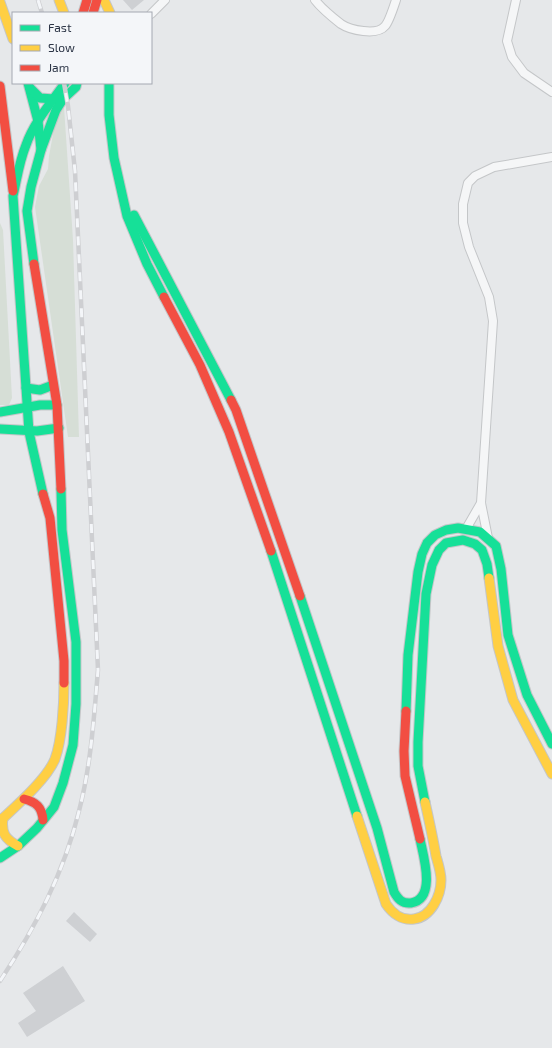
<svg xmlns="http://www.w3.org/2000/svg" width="552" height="1048" font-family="'Exo 2',sans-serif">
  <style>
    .green { fill: #d6ded6 }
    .building { fill: #ced0d3 }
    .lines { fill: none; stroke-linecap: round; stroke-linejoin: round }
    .street-casing { stroke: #c4c6c8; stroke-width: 10 }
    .fast-casing { stroke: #c4c6c8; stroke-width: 11 }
    .slow-casing { stroke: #c4c6c8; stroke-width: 11 }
    .jam-casing { stroke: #c4c6c8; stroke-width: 11 }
    .street { stroke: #f5f6f7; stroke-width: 8 }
    .fast { stroke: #16e098; stroke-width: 9 }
    .slow { stroke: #ffcf43; stroke-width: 9 }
    .jam { stroke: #f24e42; stroke-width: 9 }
    .rail-casing { stroke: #cecfd2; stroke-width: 4.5 }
    .rail { stroke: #f4f6f9; stroke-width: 3; stroke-dasharray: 9; stroke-linecap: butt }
  </style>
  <rect width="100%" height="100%" fill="#e6e8ea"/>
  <g class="green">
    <path d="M64 107 73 240 79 437H68L35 207 39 186 48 169 49 156 56 118Z"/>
    <path d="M0 223 3 230 12 398 9 405H0Z"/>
  </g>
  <g class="building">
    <path d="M123 0H144L132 10Z"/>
    <path d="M74 912 97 934 90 942 66 921Z"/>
    <path d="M63 966 85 1001 27 1037 18 1023 36 1011 23 993Z"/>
  </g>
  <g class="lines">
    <defs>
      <g id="street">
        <path d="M315 0C322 9 332 17 341 24 350 30 377 36 385 26 389 22 394 6 396 0"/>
        <path d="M516 0 507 41 512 57 524 73 552 92"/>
        <path d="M151 14 165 0"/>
        <path d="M466 529 481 503"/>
        <path d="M488 538 481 503 493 321 489 297 469 247 463 223V204L468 183 475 176 494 167 552 157"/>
      </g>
      <g id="fast">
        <path d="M28 83 38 121 41 150"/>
        <path d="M109 83V115L114 158 127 216 147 264 164 297"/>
        <path d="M30 88 40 98 54 99"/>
        <path d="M134 215 231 400"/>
        <path d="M34 264 27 211 31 187 41 150 56 110 63 99 76 87 77 83"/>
        <path d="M26 388 40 390 53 385"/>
        <path d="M0 412 40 405H57"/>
        <path d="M0 429 37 431 59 428"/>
        <path d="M43 494 29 432 13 196C17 179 19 162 26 145 34 122 51 103 65 83"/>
        <path d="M271 551 357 816"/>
        <path d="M300 596 377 828 394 892C398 899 402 904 411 903 437 899 423 855 420 839"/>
        <path d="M406 711 408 655 418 572 422 554 427 543 435 535 446 530 458 528 480 532 496 546 501 569 508 635 527 695 552 744"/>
        <path d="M425 802 418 766V742L426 594 432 565 439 550 446 543 463 540 475 544 482 550 487 564 489 578"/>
        <path d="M0 858 18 846 37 828 54 807 63 783 73 745 76 704V642L62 530 61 489"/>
      </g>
      <g id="slow">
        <path d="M59 0 64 13"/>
        <path d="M104 0 110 13"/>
        <path d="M0 2 13 39"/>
        <path d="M489 578 498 646 513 700 552 774"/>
        <path d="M357 816 386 904C392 913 402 921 414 919 431 917 441 896 441 880 441 872 438 863 436 856 433 838 429 820 425 802"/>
        <path d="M3 818C1 833 5 839 18 846"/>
        <path d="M0 821C16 806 47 779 55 759 62 740 64 704 64 683"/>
      </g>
      <g id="jam">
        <path d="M83 13 87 0"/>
        <path d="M93 13 97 0"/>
        <path d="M0 86 13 191"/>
        <path d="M34 264 57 405 61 489"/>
        <path d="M164 297 200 365 229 432 271 551"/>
        <path d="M231 400 236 410 300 596"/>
        <path d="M43 494 50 518 64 661V683"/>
        <path d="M406 711 404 751 405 776 420 839"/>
        <path d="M24 799C36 802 42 807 43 820"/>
      </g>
    </defs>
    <use href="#street" class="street-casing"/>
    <use href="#fast" class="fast-casing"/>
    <use href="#slow" class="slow-casing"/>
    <use href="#jam" class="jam-casing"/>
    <use href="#street" class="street"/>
    <use href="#fast" class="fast"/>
    <use href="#slow" class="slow"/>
    <use href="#jam" class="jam"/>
    <defs>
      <g id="rail">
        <path d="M38 0 42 13"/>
        <path d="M0 981C35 928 64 873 79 811 91 765 94 717 98 670L75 171 68 106 64 83"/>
      </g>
    </defs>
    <use href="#rail" class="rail-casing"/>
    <use href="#rail" class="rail"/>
  </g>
  <rect x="12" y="12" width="140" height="72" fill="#f4f6f9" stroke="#a4a8b1"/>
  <rect x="20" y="25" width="20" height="6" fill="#16e098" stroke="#a4a8b1"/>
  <text x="48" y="32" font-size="12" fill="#2b3445">Fast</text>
  <rect x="20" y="45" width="20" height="6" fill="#ffcf43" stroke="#a4a8b1"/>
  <text x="48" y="52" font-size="12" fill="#2b3445">Slow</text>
  <rect x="20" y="65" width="20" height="6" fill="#f24e42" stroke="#a4a8b1"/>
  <text x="48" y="72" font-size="12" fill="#2b3445">Jam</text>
</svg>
